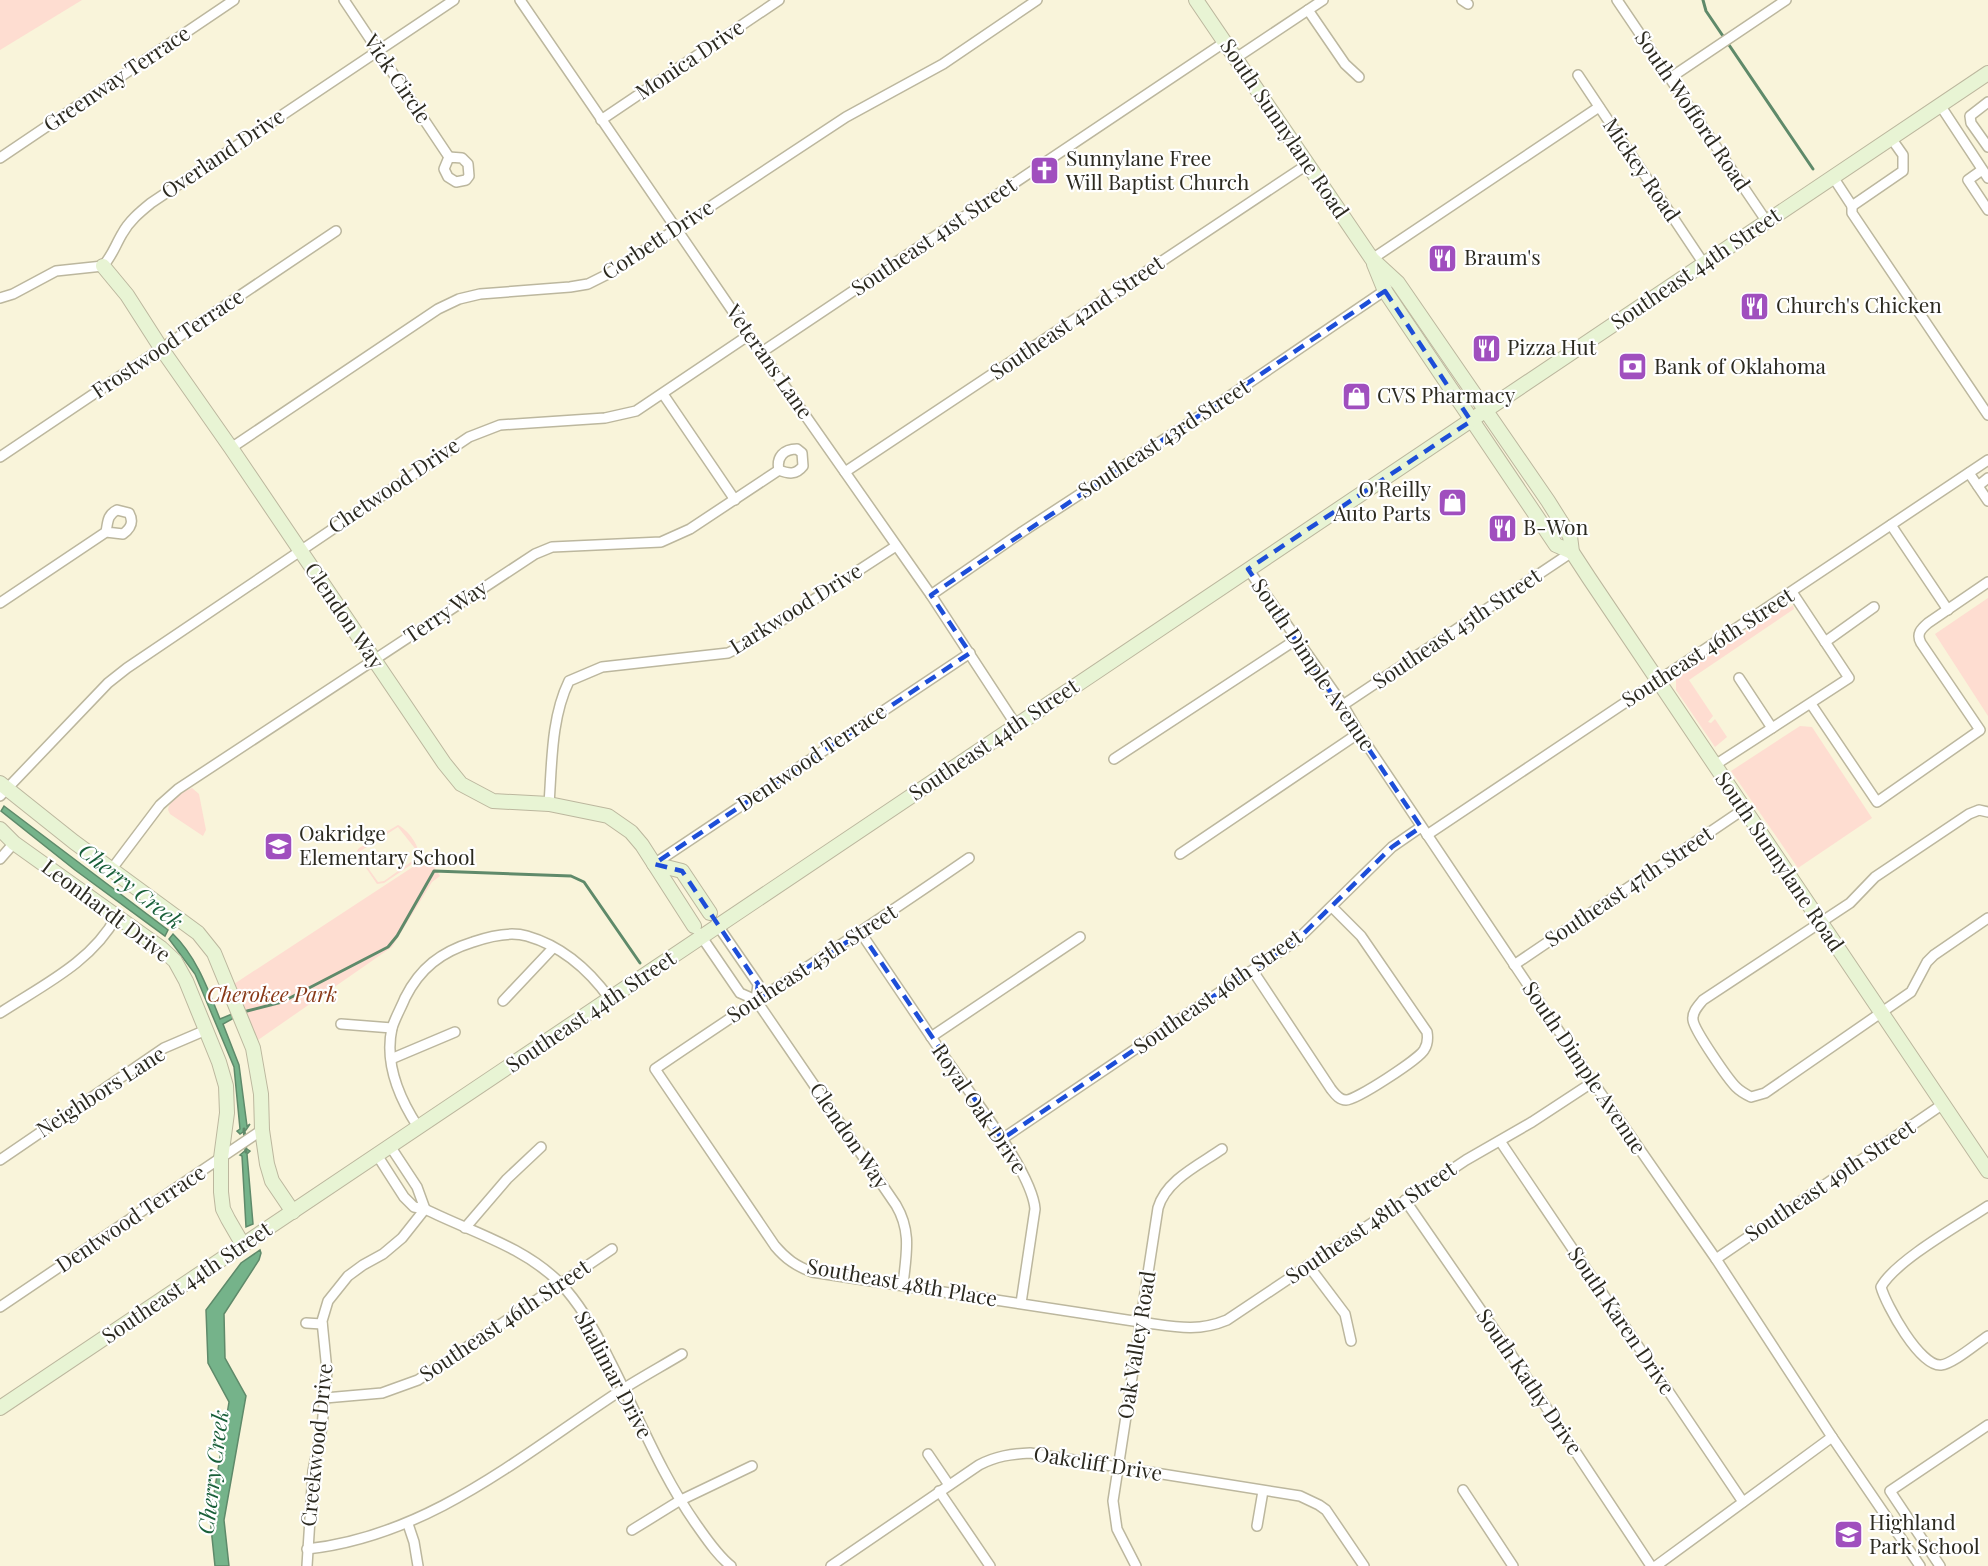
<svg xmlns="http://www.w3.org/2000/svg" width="1988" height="1566" font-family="'Playfair Display',serif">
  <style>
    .green { fill: #feddd1; fill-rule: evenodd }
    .water { fill: #75b38a; stroke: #5f8a6a; stroke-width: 1.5 }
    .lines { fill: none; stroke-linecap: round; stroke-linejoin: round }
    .stream { stroke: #5f8a6a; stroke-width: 3 }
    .street-casing { stroke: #bcb79e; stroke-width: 12 }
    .secondary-casing { stroke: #bcb79e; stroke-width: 16 }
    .street { stroke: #fff; stroke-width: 9 }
    .secondary { stroke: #e8f4d4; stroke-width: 14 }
    .marked { fill: none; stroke: #1d4ed8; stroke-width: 4.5; stroke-dasharray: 12 8; stroke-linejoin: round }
    .labels { text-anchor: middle; stroke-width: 4.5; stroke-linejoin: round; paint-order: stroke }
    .street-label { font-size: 21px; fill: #2c2a20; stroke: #fff }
    .poi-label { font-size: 21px; fill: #2c2a20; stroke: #fff; text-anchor: start }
    .park-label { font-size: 21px; font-style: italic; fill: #883917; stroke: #fff }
    .water-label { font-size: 22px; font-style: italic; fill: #195f39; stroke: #fff }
  </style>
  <rect width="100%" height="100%" fill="#f9f4da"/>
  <g class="green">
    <path d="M0 0H82L0 50Z"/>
    <path d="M1988 598V716L1935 634Z"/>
    <path d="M1786 604 1789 608 1793 605 1794 609 1689 680 1713 716 1708 722 1711 723 1715 719 1727 737 1715 747 1676 690V678Z"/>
    <path d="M1800 726 1812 727 1872 818 1798 868 1731 771Z"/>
    <path d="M192 788 199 794 206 830 203 836 170 814 168 810C169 800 183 791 192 788Z"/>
    <path d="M398 825C408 830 423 849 418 860L384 883 377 884 360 859 357 851 359 848ZM398 827 417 851 418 857 384 881 378 882 361 858 359 852Z"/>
    <path d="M428 857 440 876 432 882 392 947 258 1040 234 984Z"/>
  </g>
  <g class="water">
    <path d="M4 806 168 930 165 936 75 870 1 811Z"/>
    <path d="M173 934C196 956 208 989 220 1019L232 1014 234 1018 223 1024 239 1065 247 1126 250 1124 246 1130 240 1134 237 1131 240 1129 234 1067 195 974 169 939Z"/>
    <path d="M247 1149 250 1151 247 1154 253 1224 246 1227 242 1156 240 1155Z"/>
    <path d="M260 1250 261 1253 259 1260 224 1314 225 1358 246 1396 224 1520 229 1566H215L210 1518 229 1402 208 1363 206 1310 241 1263Z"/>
  </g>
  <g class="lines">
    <g class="stream">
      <path d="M1703 0 1706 11 1813 169"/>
      <path d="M247 1011 282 1002 388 947 397 936 434 871 571 876 584 882 640 963"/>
      <path d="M244 1129 246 1152"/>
    </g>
    <defs>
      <g id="street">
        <path d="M344 0 449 157"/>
        <path d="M520 0 749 335 931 595 1016 725"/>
        <path d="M1462 0 1468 4"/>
        <path d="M1617 0 1767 222"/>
        <path d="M1308 10 1345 64 1359 77"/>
        <path d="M1236 58 1323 0"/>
        <path d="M1578 75 1704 264"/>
        <path d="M1670 78 1786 0"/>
        <path d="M1988 102 1970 116 1971 123 1988 147"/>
        <path d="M1940 105 1988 178"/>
        <path d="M601 120 779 0"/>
        <path d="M449 157 462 158 468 164 469 176 466 180 456 182 448 177 444 169Z"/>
        <path d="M0 158 234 0"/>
        <path d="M1982 170 1968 180 1988 210"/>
        <path d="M1833 177 1852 206 1903 171V155L1891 138"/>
        <path d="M1852 206V213L1988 415"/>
        <path d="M1372 259 1599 107"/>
        <path d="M0 298 13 294 56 271 103 266C112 256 115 246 122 234 129 221 140 212 151 203L454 0"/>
        <path d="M762 352 1225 42"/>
        <path d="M663 394 735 500"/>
        <path d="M231 448 438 309 459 299 480 294 570 287 588 284 608 274 846 117 943 64 1037 0"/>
        <path d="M0 457 336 231"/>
        <path d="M845 472 1308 164"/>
        <path d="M1969 473 1988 501"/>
        <path d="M1978 486 1988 478"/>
        <path d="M1891 525 1948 610"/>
        <path d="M1248 569 1343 705 1359 733 1593 1082 1716 1259 1832 1437 1920 1566"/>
        <path d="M931 595 1022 532 1215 406 1387 289"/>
        <path d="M0 603 106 532 123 534C131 528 134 522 129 513L117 510C107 515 108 522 106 532"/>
        <path d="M1825 642 1874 607"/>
        <path d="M1739 678 1772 728"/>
        <path d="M1811 704 1877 802 1980 730 1921 643C1916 634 1921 629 1928 623L1988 582"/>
        <path d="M1343 705 1572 552"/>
        <path d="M1114 759 1297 639"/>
        <path d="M1715 765 1849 678 1792 592"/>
        <path d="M0 796 108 683 127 668 469 437 500 425 605 418 636 411 749 335"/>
        <path d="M549 804C552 763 551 718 569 681L602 667 728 653 744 645 896 546"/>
        <path d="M1988 812 1979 810 1969 814 1875 877 1850 903 1703 1000C1698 1006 1692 1012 1693 1020 1694 1030 1728 1079 1736 1087 1741 1092 1745 1094 1751 1097L1765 1093 1911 992 1927 962 1934 955 1988 918"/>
        <path d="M1427 835 1988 460"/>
        <path d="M1180 854 1359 733"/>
        <path d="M969 858C865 930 759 998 655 1069L775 1246C786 1259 796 1266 812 1272L1140 1322C1172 1326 1196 1333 1227 1320L1466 1160 1532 1122 1593 1082"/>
        <path d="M0 859 14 843"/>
        <path d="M654 864 970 653"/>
        <path d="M111 870 160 805 178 789 535 554 552 547 661 542 690 529 779 470C789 474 796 475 803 466L802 453 797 449C784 449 776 457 779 470"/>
        <path d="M716 923 758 984 756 1000"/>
        <path d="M699 933 740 993 756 1000 896 1205C912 1232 906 1255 903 1285"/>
        <path d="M861 933C889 974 916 1015 944 1056 967 1090 1032 1171 1035 1209L1021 1303"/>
        <path d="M1514 965 1744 809"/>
        <path d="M1253 971 1331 1089C1335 1094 1339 1100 1346 1100 1355 1101 1419 1059 1424 1050 1428 1044 1428 1038 1427 1032L1361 936 1332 907"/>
        <path d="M503 1001 553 948"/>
        <path d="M0 1013C41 986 92 962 116 917"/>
        <path d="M341 1024 392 1028"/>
        <path d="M931 1037 1080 937"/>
        <path d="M391 1059 455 1032"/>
        <path d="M418 1127C399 1098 384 1064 392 1028 395 1018 401 1008 405 998 420 968 441 952 473 942 490 936 509 931 527 936 562 946 589 970 610 999"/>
        <path d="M1002 1139 1297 940 1392 847 1421 827"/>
        <path d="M1500 1141 1743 1502"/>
        <path d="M390 1146 417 1187 425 1209"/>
        <path d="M377 1155 404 1197 414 1207 425 1209C471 1232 523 1246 560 1283 581 1305 596 1332 609 1359 638 1415 660 1473 696 1524 706 1538 717 1555 731 1566"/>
        <path d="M0 1160 164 1048 206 1030"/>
        <path d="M1405 1200 1507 1348 1651 1566"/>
        <path d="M1988 1206C1961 1224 1895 1261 1881 1287 1886 1305 1920 1367 1941 1365 1953 1364 1977 1343 1988 1336"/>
        <path d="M465 1228 507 1179 541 1147"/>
        <path d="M1716 1259 1943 1104"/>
        <path d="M1308 1265 1345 1314 1351 1341"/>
        <path d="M0 1307 262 1130"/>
        <path d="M306 1323 322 1324"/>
        <path d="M325 1398 382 1393 418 1380 612 1249"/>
        <path d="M928 1454 949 1485"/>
        <path d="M1463 1490 1513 1566"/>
        <path d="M939 1491 990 1566"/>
        <path d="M408 1524 414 1542 418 1566"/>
        <path d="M1257 1526 1263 1491"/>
        <path d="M632 1530 679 1501 752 1466"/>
        <path d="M307 1549C430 1536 523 1454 623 1389 642 1377 662 1366 682 1354"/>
        <path d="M307 1566 313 1471 322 1427 327 1371 322 1321 328 1301 348 1276 363 1265 383 1254 402 1238 425 1209"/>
        <path d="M831 1566 979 1465C996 1456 1011 1454 1030 1453L1300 1496 1319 1505 1326 1510 1364 1566"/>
        <path d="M1136 1566 1117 1529 1113 1501 1158 1208C1166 1180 1199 1165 1222 1149"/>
        <path d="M1656 1566 1832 1437"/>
        <path d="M1940 1566 1890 1491 1988 1425"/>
      </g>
      <g id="secondary">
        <path d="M1196 0 1372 259 1398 283 1548 501 1570 536 1572 552 1589 578 1988 1171"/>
        <path d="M1374 264 1385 291 1556 545 1572 552"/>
        <path d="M103 266 127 295 161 348 231 448 444 763 461 784 493 801 549 804 608 816 631 832 642 845 694 926"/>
        <path d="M0 783 74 842 198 933 214 953 253 1048 261 1094 262 1130 267 1164 272 1181 293 1212"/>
        <path d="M0 829 14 843 161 948 175 961 186 981 219 1062 226 1086 227 1113 221 1158V1192L223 1209 228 1219 243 1245"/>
        <path d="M654 864 682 871 710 913"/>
        <path d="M0 1408 1988 73"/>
      </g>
    </defs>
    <use href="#street" class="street-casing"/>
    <use href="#secondary" class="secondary-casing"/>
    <use href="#street" class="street"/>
    <use href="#secondary" class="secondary"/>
  </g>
  <path class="marked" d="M1385 291 1471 421 1248 569 1421 827 1392 847 1297 940 1002 1139 861 933 756 1000 758 984 682 871 654 864 970 653 931 595Z"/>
  <defs>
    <symbol id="church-square" viewBox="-11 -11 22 22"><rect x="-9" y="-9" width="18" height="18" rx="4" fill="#a04fbe" stroke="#fff"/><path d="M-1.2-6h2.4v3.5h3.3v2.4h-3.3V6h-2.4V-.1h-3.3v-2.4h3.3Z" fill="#fff"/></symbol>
    <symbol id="restaurant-square" viewBox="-11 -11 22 22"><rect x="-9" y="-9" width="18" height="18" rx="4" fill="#a04fbe" stroke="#fff"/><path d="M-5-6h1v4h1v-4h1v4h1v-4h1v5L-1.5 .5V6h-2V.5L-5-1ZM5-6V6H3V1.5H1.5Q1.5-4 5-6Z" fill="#fff"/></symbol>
    <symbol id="bank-square" viewBox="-11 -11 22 22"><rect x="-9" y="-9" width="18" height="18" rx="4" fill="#a04fbe" stroke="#fff"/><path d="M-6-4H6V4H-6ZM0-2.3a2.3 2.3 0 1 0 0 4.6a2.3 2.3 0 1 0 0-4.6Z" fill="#fff"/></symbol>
    <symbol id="shop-square" viewBox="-11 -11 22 22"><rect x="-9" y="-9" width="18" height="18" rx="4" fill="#a04fbe" stroke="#fff"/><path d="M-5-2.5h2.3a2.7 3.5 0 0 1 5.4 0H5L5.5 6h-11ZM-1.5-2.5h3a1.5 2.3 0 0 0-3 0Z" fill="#fff"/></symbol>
    <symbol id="school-square" viewBox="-11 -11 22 22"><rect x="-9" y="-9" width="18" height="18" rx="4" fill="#a04fbe" stroke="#fff"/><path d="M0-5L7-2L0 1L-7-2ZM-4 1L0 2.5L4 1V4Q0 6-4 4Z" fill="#fff"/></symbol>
  </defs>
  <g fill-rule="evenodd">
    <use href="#church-square" x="1028" y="154" width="33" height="33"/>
    <use href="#restaurant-square" x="1426" y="242" width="33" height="33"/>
    <use href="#restaurant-square" x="1738" y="290" width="33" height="33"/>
    <use href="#restaurant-square" x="1470" y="332" width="33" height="33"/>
    <use href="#bank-square" x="1616" y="350" width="33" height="33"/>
    <use href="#shop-square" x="1340" y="380" width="33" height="33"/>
    <use href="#shop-square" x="1436" y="486" width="33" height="33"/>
    <use href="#restaurant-square" x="1486" y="512" width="33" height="33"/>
    <use href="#school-square" x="262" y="830" width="33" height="33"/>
    <use href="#school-square" x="1832" y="1518" width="33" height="33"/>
  </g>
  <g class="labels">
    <g class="street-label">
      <text transform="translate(690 60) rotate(-34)" y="7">Monica Drive</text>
      <text transform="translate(117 79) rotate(-34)" y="7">Greenway Terrace</text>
      <text transform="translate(397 79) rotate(56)" y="7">Vick Circle</text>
      <text transform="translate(1692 111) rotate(56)" y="7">South Wofford Road</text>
      <text transform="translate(1284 129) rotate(56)" y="7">South Sunnylane Road</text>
      <text transform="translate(223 154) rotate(-34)" y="7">Overland Drive</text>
      <text transform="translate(1641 170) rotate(56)" y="7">Mickey Road</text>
      <text transform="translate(934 237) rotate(-34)" y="7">Southeast 41st Street</text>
      <text transform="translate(658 240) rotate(-33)" y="7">Corbett Drive</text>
      <text transform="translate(1696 269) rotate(-34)" y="7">Southeast 44th Street</text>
      <text transform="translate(1077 318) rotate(-34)" y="7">Southeast 42nd Street</text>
      <text transform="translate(168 344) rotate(-34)" y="7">Frostwood Terrace</text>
      <text transform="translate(769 362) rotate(55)" y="7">Veterans Lane</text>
      <text transform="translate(1164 439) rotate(-33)" y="7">Southeast 43rd Street</text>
      <text transform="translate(394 486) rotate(-34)" y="7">Chetwood Drive</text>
      <text transform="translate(796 609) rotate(-32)" y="7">Larkwood Drive</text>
      <text transform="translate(446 612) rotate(-34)" y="7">Terry Way</text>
      <text transform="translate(344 616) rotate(56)" y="7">Clendon Way</text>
      <text transform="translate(1457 629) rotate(-34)" y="7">Southeast 45th Street</text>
      <text transform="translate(1708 648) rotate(-33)" y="7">Southeast 46th Street</text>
      <text transform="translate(1313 665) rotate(56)" y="7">South Dimple Avenue</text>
      <text transform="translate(994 740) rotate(-34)" y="7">Southeast 44th Street</text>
      <text transform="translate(812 758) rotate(-34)" y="7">Dentwood Terrace</text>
      <text transform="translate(1779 862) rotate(56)" y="7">South Sunnylane Road</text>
      <text transform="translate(1629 887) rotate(-34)" y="7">Southeast 47th Street</text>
      <text transform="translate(106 911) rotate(37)" y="7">Leonhardt Drive</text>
      <text transform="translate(812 964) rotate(-33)" y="7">Southeast 45th Street</text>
      <text transform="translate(1218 992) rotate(-35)" y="7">Southeast 46th Street</text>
      <text transform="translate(591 1012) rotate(-34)" y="7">Southeast 44th Street</text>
      <text transform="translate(1584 1068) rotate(56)" y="7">South Dimple Avenue</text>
      <text transform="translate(101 1092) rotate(-33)" y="7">Neighbors Lane</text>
      <text transform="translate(979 1109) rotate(56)" y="7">Royal Oak Drive</text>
      <text transform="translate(849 1136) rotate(56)" y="7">Clendon Way</text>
      <text transform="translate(1830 1181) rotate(-34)" y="7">Southeast 49th Street</text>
      <text transform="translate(131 1219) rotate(-34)" y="7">Dentwood Terrace</text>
      <text transform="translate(1371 1223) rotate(-34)" y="7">Southeast 48th Street</text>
      <text transform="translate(187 1283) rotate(-34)" y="7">Southeast 44th Street</text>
      <text transform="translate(902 1283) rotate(10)" y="7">Southeast 48th Place</text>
      <text transform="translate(505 1321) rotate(-34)" y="7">Southeast 46th Street</text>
      <text transform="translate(1621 1321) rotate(56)" y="7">South Karen Drive</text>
      <text transform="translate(1137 1345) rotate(-81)" y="7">Oak Valley Road</text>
      <text transform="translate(613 1375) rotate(62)" y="7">Shalimar Drive</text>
      <text transform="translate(1529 1382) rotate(56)" y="7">South Kathy Drive</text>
      <text transform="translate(317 1445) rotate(-84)" y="7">Creekwood Drive</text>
      <text transform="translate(1098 1464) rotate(9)" y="7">Oakcliff Drive</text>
    </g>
    <g class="poi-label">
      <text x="1066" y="166">Sunnylane Free<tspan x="1066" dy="24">Will Baptist Church</tspan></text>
      <text x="1464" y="265">Braum's</text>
      <text x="1776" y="313">Church's Chicken</text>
      <text x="1507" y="355">Pizza Hut</text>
      <text x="1654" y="374">Bank of Oklahoma</text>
      <text x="1377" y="403">CVS Pharmacy</text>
      <text x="1431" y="497" text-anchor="end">O'Reilly<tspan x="1431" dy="24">Auto Parts</tspan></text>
      <text x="1523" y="535">B-Won</text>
      <text x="299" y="841">Oakridge<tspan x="299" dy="24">Elementary School</tspan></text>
      <text x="1869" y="1530">Highland<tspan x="1869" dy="24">Park School</tspan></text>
    </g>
    <g class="park-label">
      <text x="272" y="1002">Cherokee Park</text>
    </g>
    <g class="water-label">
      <text transform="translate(131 886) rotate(38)" y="8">Cherry Creek</text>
      <text transform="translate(213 1472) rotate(-83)" y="8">Cherry Creek</text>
    </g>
  </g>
</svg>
